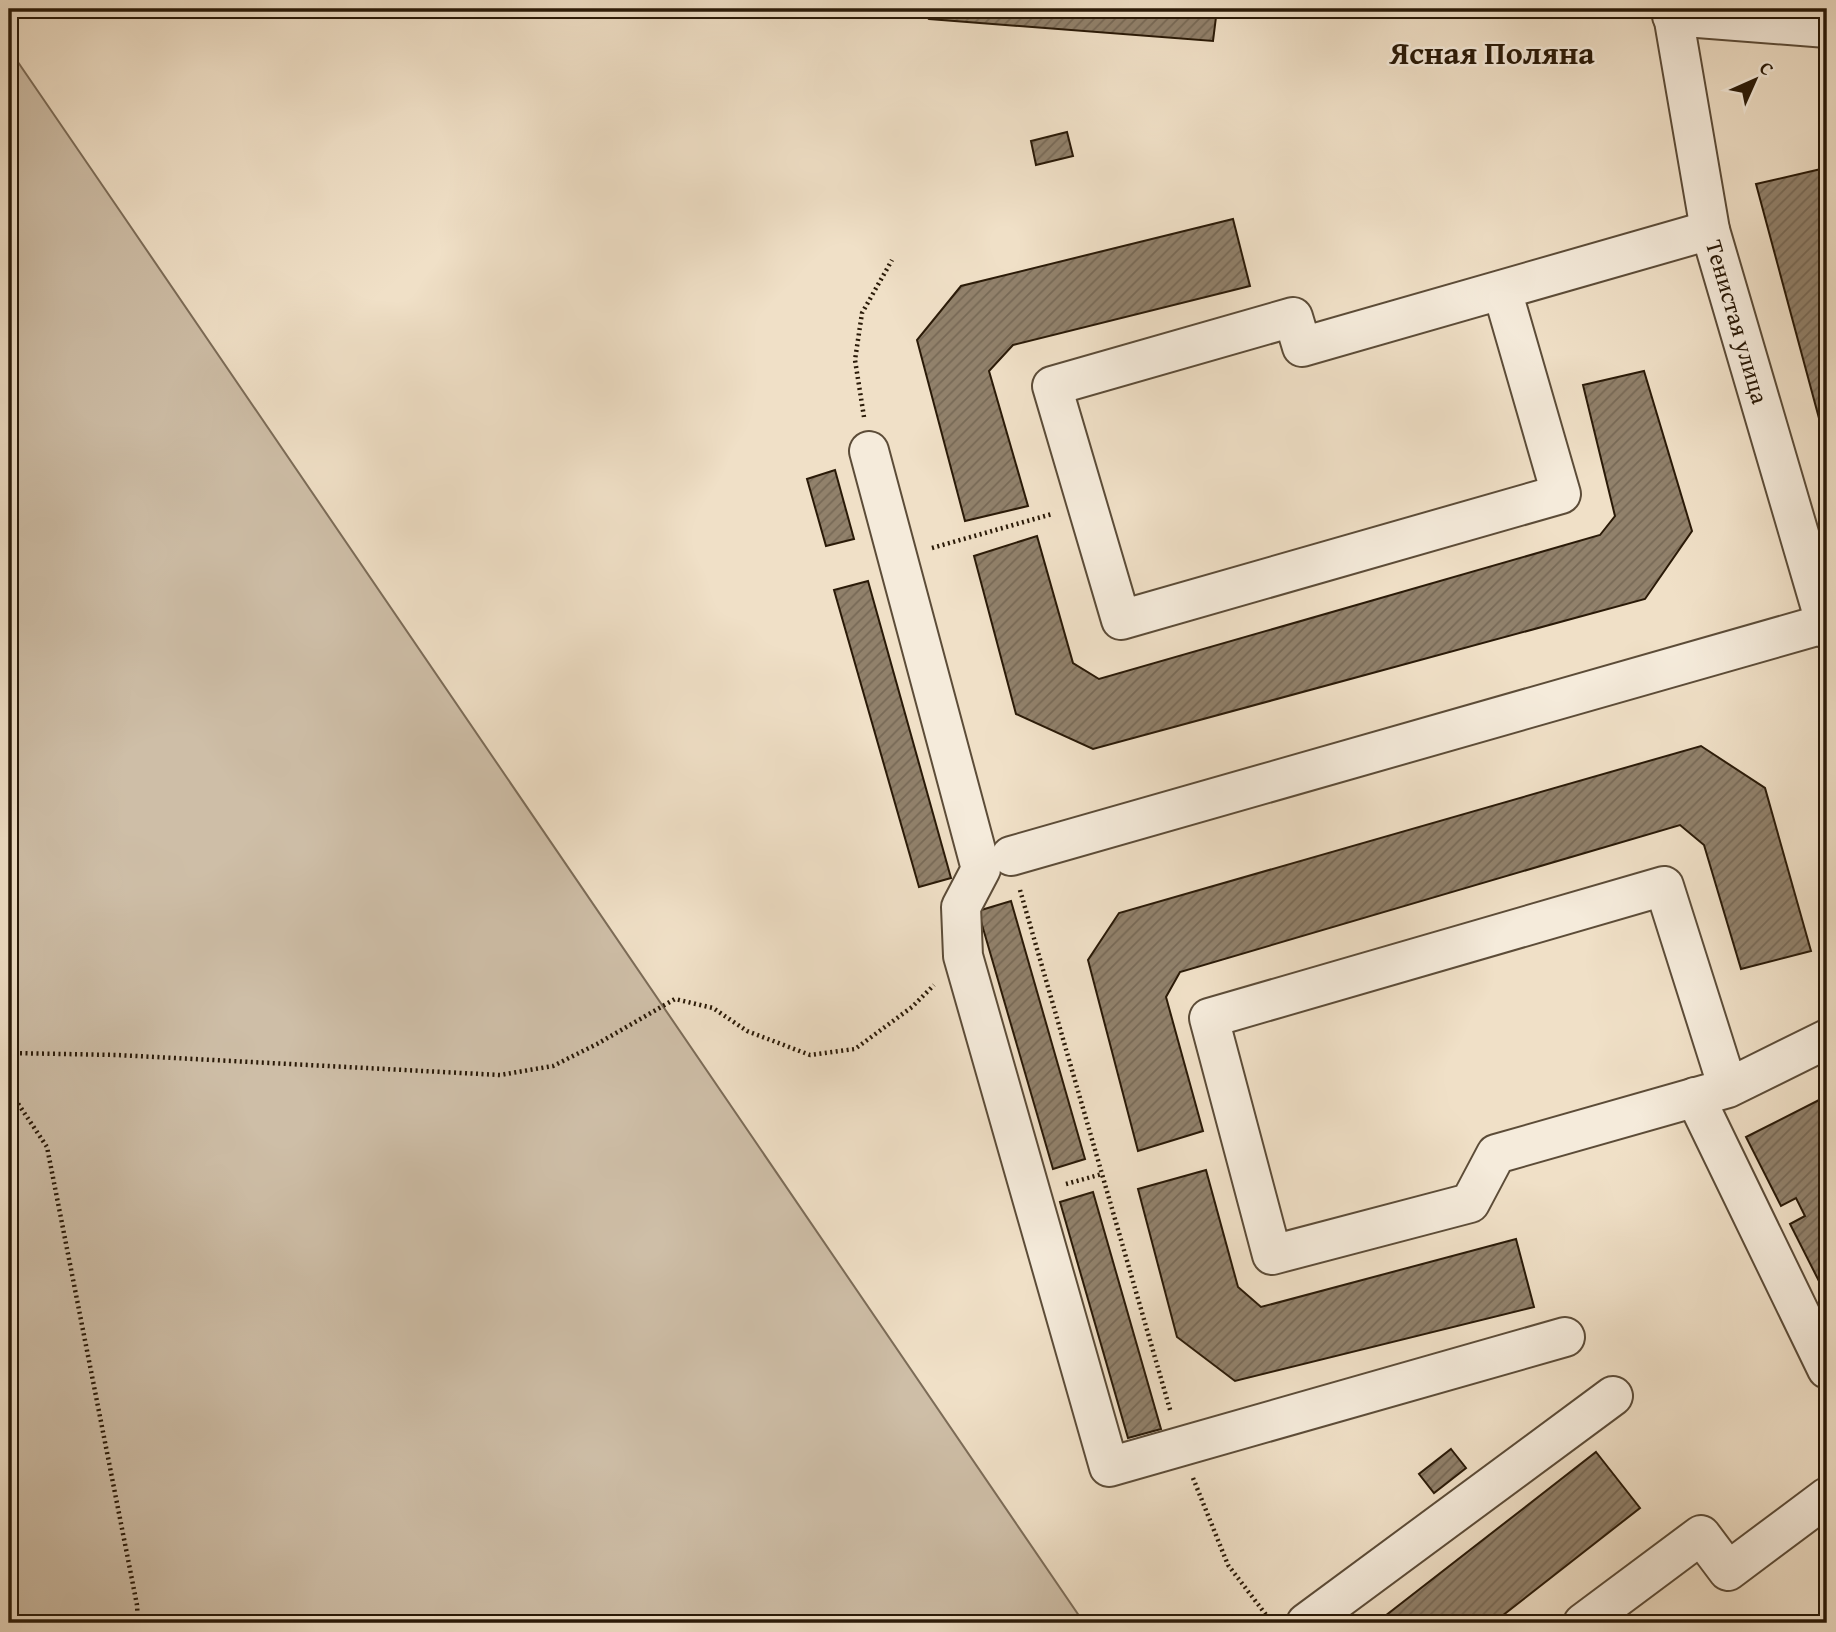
<svg xmlns="http://www.w3.org/2000/svg" width="1836" height="1632" font-family="'Gentium Book Plus',serif">
  <style>
    .green { fill: #cebea7; stroke: #7c6c58; stroke-width: 2 }
    .building { fill: url(#building-hatch); stroke: #2a1a08; stroke-width: 2 }
    .lines { fill: none; stroke-linecap: round; stroke-linejoin: round }
    .minor-casing { stroke: #5c4c38; stroke-width: 42 }
    .path { stroke: #2a1a08; stroke-width: 4.5; stroke-dasharray: 2 3.5; stroke-linecap: butt }
    .minor { stroke: #f5ebdb; stroke-width: 38 }
    .labels { text-anchor: middle; stroke-width: 5; stroke-linejoin: round; paint-order: stroke }
    .street-label { font-size: 24px; fill: #2a1a08; stroke: #f5ebdb }
    .district-label { font-size: 32px; font-weight: bold; fill: #2a1a08; stroke: #f5ebdb }
  </style>
  <defs>
    <pattern id="building-hatch" width="6" height="6" patternUnits="userSpaceOnUse" patternTransform="scale(1.75)"><rect width="6" height="6" fill="#91816b"/><path d="M-1 1l2-2M0 6l6-6M5 7l2-2" fill="none" stroke="#776956"/></pattern>
  </defs>
  <rect width="100%" height="100%" fill="#f0e0c7"/>
  <filter id="stains"><feTurbulence type="fractalNoise" baseFrequency=".00286" numOctaves="4"/><feColorMatrix values="0 0 0 0 .2 0 0 0 0 .09 0 0 0 0 .02 0 0 0 .5 -.17"/></filter>
  <radialGradient id="worn" r=".72"><stop offset=".6" stop-color="#630" stop-opacity="0"/><stop offset="1" stop-color="#630" stop-opacity=".3"/></radialGradient>
  <path class="green" d="M9 49 122 214 1084 1623H9Z"/>
  <g class="building">
    <path d="M917 9H1217L1213 41 929 19Z"/>
    <path d="M1067 132 1073 156 1036 165 1031 141Z"/>
    <path d="M1821 169 1827 191V448L1756 184Z"/>
    <path d="M1233 219 1250 286 1013 345 989 371 1028 506 965 521 917 340 961 286Z"/>
    <path d="M1644 371 1692 531 1645 599 1093 749 1016 714 974 556 1037 536 1073 663 1099 679 1600 535 1615 516 1583 385Z"/>
    <path d="M835 470 854 539 826 546 807 479Z"/>
    <path d="M868 581 951 878 919 887 834 590Z"/>
    <path d="M1701 746 1765 788 1811 951 1741 969 1704 845 1680 825 1180 972 1166 997 1203 1131 1138 1151 1088 960 1119 913Z"/>
    <path d="M1011 901 1085 1159 1053 1169 978 911Z"/>
    <path d="M1827 1096V1289L1824 1291 1790 1224 1805 1216 1796 1198 1781 1206 1746 1137Z"/>
    <path d="M1206 1170 1238 1287 1261 1307 1516 1239 1534 1307 1235 1381 1177 1337 1138 1189Z"/>
    <path d="M1093 1192 1161 1429 1128 1438 1060 1202Z"/>
    <path d="M1451 1449 1466 1468 1434 1493 1419 1474Z"/>
    <path d="M1596 1452 1640 1508 1493 1623H1376Z"/>
  </g>
  <g class="lines">
    <defs>
      <g id="minor">
        <path id="s1" d="M1672 9 1710 230 1827 629"/>
        <path d="M1672 16 1827 28"/>
        <path d="M1502 290 1561 494 1121 620 1052 386 1293 317 1302 347 1710 230"/>
        <path d="M869 451 981 869 961 907 963 956 1109 1467 1565 1337"/>
        <path d="M1011 856 1827 623"/>
        <path d="M1728 1088 1664 886 1209 1018 1272 1255 1470 1203 1496 1154 1728 1088 1827 1039"/>
        <path d="M1695 1097 1827 1369"/>
        <path d="M1306 1623 1613 1396"/>
        <path d="M1583 1623 1701 1535 1728 1571 1827 1497"/>
      </g>
    </defs>
    <use href="#minor" class="minor-casing"/>
    <g class="path">
      <path d="M814 9V18"/>
      <path d="M864 417 855 360 862 313 892 260"/>
      <path d="M932 548 1052 514"/>
      <path d="M1020 890 1171 1413"/>
      <path d="M9 1053 117 1055 500 1075 553 1066 597 1044 675 999 713 1008 747 1031 810 1055 855 1049 912 1007 934 985"/>
      <path d="M9 1090 47 1147 137 1605 138 1623"/>
      <path d="M1066 1184 1102 1174"/>
      <path d="M1193 1478 1228 1565 1270 1620"/>
    </g>
    <use href="#minor" class="minor"/>
  </g>
  <g class="labels">
    <g class="street-label">
      <text dy="8" stroke="none"><textPath href="#s1" startOffset="320">Тенистая улица</textPath></text>
    </g>
    <g class="district-label">
      <text x="1492" y="64">Ясная Поляна</text>
    </g>
  </g>
  <rect width="1836" height="1632" fill="none" stroke="#f0e0c7" stroke-width="35"/>
  <rect x="10" y="10" width="1815" height="1611" fill="none" stroke="#2a1a08" stroke-width="3.5"/>
  <rect x="18" y="18" width="1801" height="1597" fill="none" stroke="#2a1a08" stroke-width="2"/>
  <g transform="translate(1755 80) rotate(45)" stroke="#f5ebdb" stroke-width="5" paint-order="stroke">
  <path d="M0-5L12 26L0 18L-12 26Z" fill="#2a1a08"/>
  <text y="-10" font-size="19" font-weight="bold" text-anchor="middle" fill="#2a1a08">С</text>
  </g>
  <rect width="100%" height="100%" filter="url(#stains)"/>
  <rect width="100%" height="100%" fill="url(#worn)"/>
</svg>
